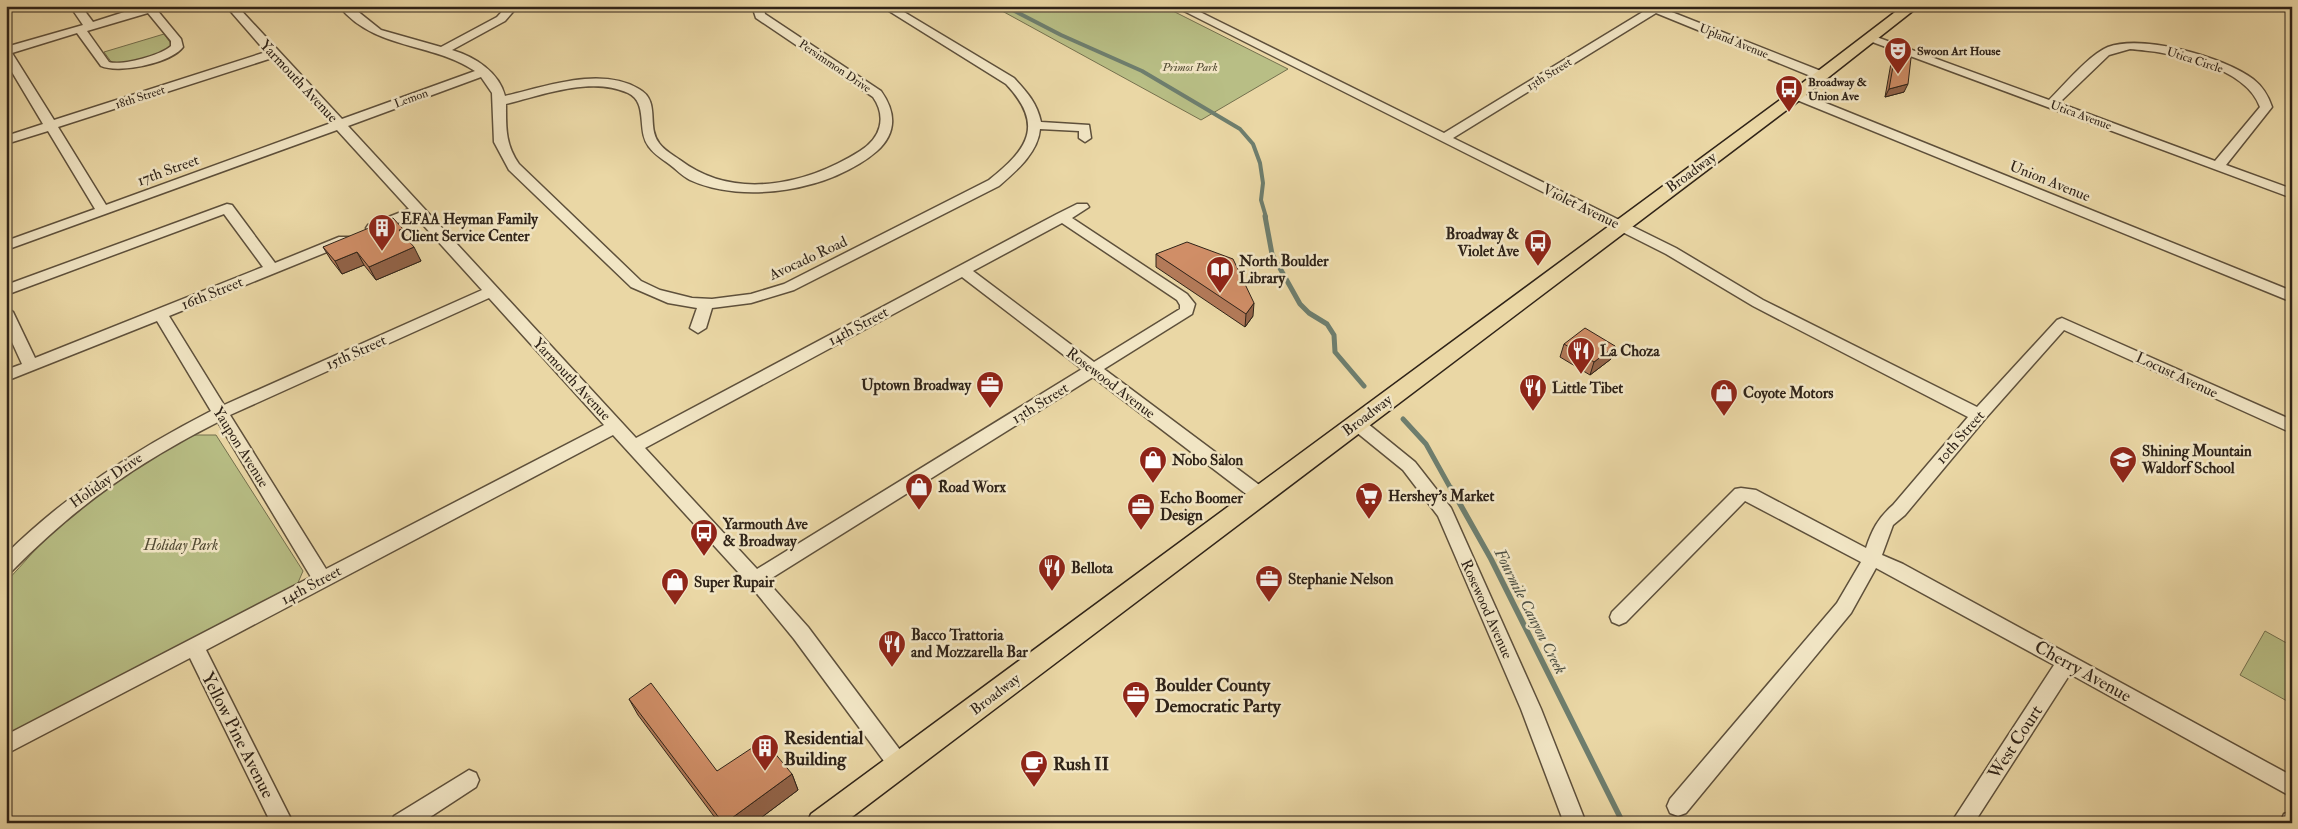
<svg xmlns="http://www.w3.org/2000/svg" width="2298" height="829" font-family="'IM FELL Double Pica',serif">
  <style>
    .green { fill: #b8be85; stroke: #74704e }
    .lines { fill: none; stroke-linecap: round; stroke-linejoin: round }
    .stream-far2 { stroke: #6e7e6e; stroke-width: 4 }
    .stream-far1 { stroke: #6e7e6e; stroke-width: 5 }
    .stream { stroke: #6e7e6e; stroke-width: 5.5 }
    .minor-casing { stroke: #5e503b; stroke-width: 3 }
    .major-casing { stroke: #2f2318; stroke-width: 3 }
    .minor { fill: #f1e5c4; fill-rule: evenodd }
    .major { fill: #ead7a5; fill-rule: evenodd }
    .wall { fill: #b37a59; stroke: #2f2318 }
    .shaded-wall { fill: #926348; stroke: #2f2318 }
    .building { fill: #d08e67; stroke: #2f2318 }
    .labels { text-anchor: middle; stroke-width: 5; stroke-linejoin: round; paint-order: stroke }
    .far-street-label { font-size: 12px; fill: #2f2318; stroke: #f1e5c4 }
    .far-poi-label { font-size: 12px; font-weight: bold; fill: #2f2318; stroke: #f1e5c4; text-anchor: start }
    .far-park-label { font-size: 12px; font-style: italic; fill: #514a33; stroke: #f1e5c4 }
    .street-label { font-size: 15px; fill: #2f2318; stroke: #f1e5c4 }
    .poi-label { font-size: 15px; font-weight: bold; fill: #2f2318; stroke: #f1e5c4; text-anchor: start }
    .park-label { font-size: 15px; font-style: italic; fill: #514a33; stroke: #f1e5c4 }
    .water-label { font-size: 16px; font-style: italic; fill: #4e5043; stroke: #f1e5c4 }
    .near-street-label { font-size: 18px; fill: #2f2318; stroke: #f1e5c4 }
    .near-poi-label { font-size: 18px; font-weight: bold; fill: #2f2318; stroke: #f1e5c4; text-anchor: start }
  </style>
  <rect width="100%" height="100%" fill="#ead7a5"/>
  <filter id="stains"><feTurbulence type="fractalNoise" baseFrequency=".004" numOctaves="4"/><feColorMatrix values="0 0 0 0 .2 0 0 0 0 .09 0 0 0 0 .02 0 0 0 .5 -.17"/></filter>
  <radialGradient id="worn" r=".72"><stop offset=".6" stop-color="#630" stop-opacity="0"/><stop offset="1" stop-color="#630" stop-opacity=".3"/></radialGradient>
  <g class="green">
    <path d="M993 6H1163L1288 69 1201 120Z"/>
    <path d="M164 34 172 45C155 58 134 62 112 63L104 52Z"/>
    <path d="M192 435H216L303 571 297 585 6 736V582C24 563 40 543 59 526 100 490 144 460 192 435Z"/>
    <path d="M2265 631 2292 646V692L2287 701 2240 675Z"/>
  </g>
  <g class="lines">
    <path class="stream-far2" d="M1005 6 1061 35 1142 71 1240 129 1253 144 1260 163 1263 183 1261 200 1266 217"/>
    <g class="stream-far1">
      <path d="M1265 216 1272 254 1300 304 1309 313 1327 324 1334 335 1335 352 1364 386"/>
      <path d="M1403 419 1426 444 1451 489"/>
    </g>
    <path class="stream" d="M1451 488 1491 559 1623 823"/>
    <defs>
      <g id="minor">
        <path d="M70 6H81L93 22 143 6H163L157 10 181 39 183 47C171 63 119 74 101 66L77 33 12 53 54 120 266 52 226 6H237L342 119 475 71C432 42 374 50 339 6H351L381 30 441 47 497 17 507 6H518L505 21 452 50C475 57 499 72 505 96 545 87 600 66 639 89 661 101 646 126 659 143 664 150 673 155 680 160 734 201 806 185 860 151 881 138 887 117 873 97L756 18 752 6H763L765 14 881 91C896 112 897 133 877 151 832 190 744 205 690 180 682 176 676 169 669 164 662 159 654 154 649 147 636 131 649 103 628 93 592 76 542 95 506 104 506 127 505 144 519 164L641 281 660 290 692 298 712 299 751 294 784 284 989 180C1028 149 1045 125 1006 84L881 6H894L1014 78C1027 92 1037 103 1041 122L1089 125 1091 138 1085 142 1079 138V131L1040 129C1038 153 1016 171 999 186L794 290 751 303 712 308 706 328 698 333 690 328 697 308 668 303 631 287 509 170 494 142 492 93 481 77 348 126 636 438 1057 214 1077 204H1087L1089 207 1072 218 1187 294 1195 304 1192 314 1104 369 1266 490 1269 495 1266 500 1260 501 1254 500 1093 377 767 581 808 627 906 758 909 765 906 772 899 774 892 772 794 639 749 584 613 435 206 650 293 823H271L190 658 6 754V735L311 577 218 422C137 463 76 506 12 571L6 573V554C67 494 135 450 211 411L157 321 6 381V370L22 364 6 329V307L13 312 35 358 263 267 224 214 6 295V285L227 204 232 205 275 263 339 237H349L351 240 349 243 169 316 224 405 482 290 415 216 378 231H368L366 228 368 225 409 209 337 130 6 250V241L95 209 48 131 6 144V136L43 124 6 62V47L83 25ZM148 13 171 41V46C161 55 123 66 109 62L87 31ZM272 58 331 123 106 205 58 127ZM1062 223 1177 300 1180 305V309L1094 362 973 271ZM962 277 1082 369 757 569 645 448ZM489 298 604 425 326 569 230 415Z"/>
        <path d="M1174 6H1188L1444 133 1646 10 1642 6 1659 7 1826 73V79H1818L1656 13 1453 138 1676 248 1763 300 1977 407 2057 320 2062 318 2292 420V433L2064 330 1985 419 1905 515 1893 525 1882 555 1903 564 2292 776V797L2070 674 1974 823H1951L2054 665 1876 568 1851 613 1686 813 1678 816 1670 813 1667 806 1670 799 1837 603 1861 562 1745 501 1626 622 1619 625 1612 622 1610 617 1612 612 1735 489 1741 488 1756 490 1866 548C1872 530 1878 518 1893 505L1968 417 1753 306 1666 254Z"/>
        <path d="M1871 35 2049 100C2064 85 2089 55 2108 47 2143 34 2224 57 2253 79 2263 87 2268 95 2272 107L2226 165 2292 189V198L1867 40 1865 38ZM2130 49C2169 52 2245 65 2260 107L2215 161 2059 103 2109 55Z"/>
        <path d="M1796 91 2292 291V302L1792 98 1790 95 1792 92Z"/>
        <path d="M1356 417 1362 419 1415 462 1451 508 1541 709 1586 823H1564L1521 709 1438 516 1403 470 1350 427 1348 423 1350 419Z"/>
        <path d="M469 770 476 773 479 780 476 787 421 823H391L394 816Z"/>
        <path d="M2292 811V823H2280L2284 814Z"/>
      </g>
      <path id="major" d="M1903 6H1919L1792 106 844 823H807L811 814 1780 100Z"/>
    </defs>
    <use href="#minor" class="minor-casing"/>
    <use href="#major" class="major-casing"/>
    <use href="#minor" class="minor"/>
    <use href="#major" class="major"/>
  </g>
  <g class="wall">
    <path d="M1895 55 1904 92 1885 97 1891 63Z"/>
    <path d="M403 229 409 242 421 261 376 280 364 265 342 274 331 260 323 247Z"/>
    <path d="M1156 254 1253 316 1245 327 1156 267Z"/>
    <path d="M1564 344 1615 346 1611 359 1590 375 1560 357Z"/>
    <path d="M629 699 717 771 792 774 798 790 754 823H719L638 715Z"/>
  </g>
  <g class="shaded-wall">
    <path d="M1908 84 1904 92 1885 97 1889 89Z"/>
    <path d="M403 229 409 242 399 230Z"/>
    <path d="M414 247 421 261 376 280 369 267Z"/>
    <path d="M357 252 364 265 342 274 335 261Z"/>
    <path d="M1254 303 1253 316 1245 327 1246 314Z"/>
    <path d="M1615 346 1611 359 1590 375 1594 362Z"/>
    <path d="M792 774 798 790 754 823H725Z"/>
  </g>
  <g class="building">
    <path d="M1895 55 1911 58 1908 84 1889 89Z"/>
    <path d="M393 218 403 229 399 230 414 247 369 267 357 252 335 261 323 247Z"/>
    <path d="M1187 242 1233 259 1254 303 1246 314 1156 254Z"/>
    <path d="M1585 328 1615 346 1594 362 1564 344Z"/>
    <path d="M651 683 717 771 764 740 792 774 725 823H723L629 699Z"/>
  </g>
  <defs>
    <symbol id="theatre-pin" viewBox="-11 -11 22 30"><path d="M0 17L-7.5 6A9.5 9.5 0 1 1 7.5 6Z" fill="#8f2418" stroke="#f1e5c4"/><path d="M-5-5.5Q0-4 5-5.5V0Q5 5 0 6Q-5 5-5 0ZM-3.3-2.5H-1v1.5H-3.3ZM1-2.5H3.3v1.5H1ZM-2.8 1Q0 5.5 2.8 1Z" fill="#fff"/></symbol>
    <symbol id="bus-pin" viewBox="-11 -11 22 30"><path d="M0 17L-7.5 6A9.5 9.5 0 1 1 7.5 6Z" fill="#8f2418" stroke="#f1e5c4"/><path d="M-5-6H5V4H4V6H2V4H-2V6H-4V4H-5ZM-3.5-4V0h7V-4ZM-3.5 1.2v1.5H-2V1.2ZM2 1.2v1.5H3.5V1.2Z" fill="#fff"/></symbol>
    <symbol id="building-pin" viewBox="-11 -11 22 30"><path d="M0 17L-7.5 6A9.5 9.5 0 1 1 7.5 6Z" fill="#8f2418" stroke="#f1e5c4"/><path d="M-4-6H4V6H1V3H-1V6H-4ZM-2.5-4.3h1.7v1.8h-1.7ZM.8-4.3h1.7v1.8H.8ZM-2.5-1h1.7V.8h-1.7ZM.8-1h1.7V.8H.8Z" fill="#fff"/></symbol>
    <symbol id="library-pin" viewBox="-11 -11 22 30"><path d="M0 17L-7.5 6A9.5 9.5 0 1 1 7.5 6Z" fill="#8f2418" stroke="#f1e5c4"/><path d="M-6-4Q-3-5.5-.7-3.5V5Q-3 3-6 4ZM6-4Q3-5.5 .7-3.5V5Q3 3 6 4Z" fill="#fff"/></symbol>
    <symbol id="restaurant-pin" viewBox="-11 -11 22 30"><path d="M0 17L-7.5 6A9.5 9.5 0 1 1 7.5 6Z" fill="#8f2418" stroke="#f1e5c4"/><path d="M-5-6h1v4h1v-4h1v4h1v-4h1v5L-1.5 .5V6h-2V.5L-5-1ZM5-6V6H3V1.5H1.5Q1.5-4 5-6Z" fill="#fff"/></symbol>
    <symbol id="office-pin" viewBox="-11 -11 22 30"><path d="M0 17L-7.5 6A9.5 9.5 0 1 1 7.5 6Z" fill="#8f2418" stroke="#f1e5c4"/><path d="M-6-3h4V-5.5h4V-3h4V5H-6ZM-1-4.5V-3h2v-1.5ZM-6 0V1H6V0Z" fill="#fff"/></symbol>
    <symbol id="shop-pin" viewBox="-11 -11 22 30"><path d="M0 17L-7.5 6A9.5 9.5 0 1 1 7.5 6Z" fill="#8f2418" stroke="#f1e5c4"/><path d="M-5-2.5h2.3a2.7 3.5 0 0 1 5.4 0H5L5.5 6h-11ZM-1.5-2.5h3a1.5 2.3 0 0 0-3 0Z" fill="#fff"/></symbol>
    <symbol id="school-pin" viewBox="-11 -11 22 30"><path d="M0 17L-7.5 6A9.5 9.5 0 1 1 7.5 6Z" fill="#8f2418" stroke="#f1e5c4"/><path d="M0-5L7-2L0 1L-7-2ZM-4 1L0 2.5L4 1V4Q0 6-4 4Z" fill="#fff"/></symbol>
    <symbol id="supermarket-pin" viewBox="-11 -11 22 30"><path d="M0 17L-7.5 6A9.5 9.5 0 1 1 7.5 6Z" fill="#8f2418" stroke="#f1e5c4"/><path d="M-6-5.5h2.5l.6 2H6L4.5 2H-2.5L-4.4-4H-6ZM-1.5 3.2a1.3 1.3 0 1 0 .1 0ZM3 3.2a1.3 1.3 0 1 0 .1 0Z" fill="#fff"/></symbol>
    <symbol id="cafe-pin" viewBox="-11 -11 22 30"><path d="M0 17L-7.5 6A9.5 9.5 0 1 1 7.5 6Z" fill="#8f2418" stroke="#f1e5c4"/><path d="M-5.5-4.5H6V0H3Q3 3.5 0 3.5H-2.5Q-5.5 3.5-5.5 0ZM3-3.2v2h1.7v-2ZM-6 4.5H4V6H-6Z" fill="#fff"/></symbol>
  </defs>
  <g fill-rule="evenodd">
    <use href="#theatre-pin" x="1882" y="35" width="32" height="43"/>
    <use href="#bus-pin" x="1773" y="73" width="32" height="43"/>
    <use href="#building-pin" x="366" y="212" width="32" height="43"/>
    <use href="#bus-pin" x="1522" y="227" width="32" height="43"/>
    <use href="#library-pin" x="1204" y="254" width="32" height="43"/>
    <use href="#restaurant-pin" x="1565" y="335" width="32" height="43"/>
    <use href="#office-pin" x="974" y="369" width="32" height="43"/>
    <use href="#restaurant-pin" x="1517" y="372" width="32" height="43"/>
    <use href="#shop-pin" x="1708" y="377" width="32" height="43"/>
    <use href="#shop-pin" x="1137" y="444" width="32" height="43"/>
    <use href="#school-pin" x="2107" y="444" width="32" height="43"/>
    <use href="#shop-pin" x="903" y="471" width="32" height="43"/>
    <use href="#supermarket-pin" x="1353" y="480" width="32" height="43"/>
    <use href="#office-pin" x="1125" y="491" width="32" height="43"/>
    <use href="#bus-pin" x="688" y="517" width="32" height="43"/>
    <use href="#restaurant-pin" x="1036" y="552" width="32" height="43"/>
    <use href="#office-pin" x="1253" y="563" width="32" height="43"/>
    <use href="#shop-pin" x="659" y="566" width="32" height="43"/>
    <use href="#restaurant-pin" x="876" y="628" width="32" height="43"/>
    <use href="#office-pin" x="1120" y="679" width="32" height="43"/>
    <use href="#building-pin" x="749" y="732" width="32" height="43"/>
    <use href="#cafe-pin" x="1018" y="748" width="32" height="43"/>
  </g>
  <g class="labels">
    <g class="far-street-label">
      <text transform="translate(1734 41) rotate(22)" y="4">Upland Avenue</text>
      <text transform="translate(2195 60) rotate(18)" y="4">Utica Circle</text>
      <text transform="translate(835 66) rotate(34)" y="4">Persimmon Drive</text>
      <text transform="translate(1549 74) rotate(-32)" y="4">13th Street</text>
      <text transform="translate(140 97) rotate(-18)" y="4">18th Street</text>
      <text transform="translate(411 98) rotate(-20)" y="4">Lemon</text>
      <text transform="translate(2081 115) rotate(20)" y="4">Utica Avenue</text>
    </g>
    <g class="far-poi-label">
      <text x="1917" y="55">Swoon Art House</text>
      <text x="1808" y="86">Broadway &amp;<tspan x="1808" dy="14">Union Ave</tspan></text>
    </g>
    <g class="far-park-label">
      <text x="1190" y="71">Primos Park</text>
    </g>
    <g class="street-label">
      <text transform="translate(299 81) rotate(47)" y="5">Yarmouth Avenue</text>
      <text transform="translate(168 170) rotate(-20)" y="5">17th Street</text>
      <text transform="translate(1691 172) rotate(-36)" y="5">Broadway</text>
      <text transform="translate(2050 181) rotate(22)" y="5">Union Avenue</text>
      <text transform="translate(1581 206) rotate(26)" y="5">Violet Avenue</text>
      <text transform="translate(808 258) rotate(-25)" y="5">Avocado Road</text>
      <text transform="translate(212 293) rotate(-22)" y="5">16th Street</text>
      <text transform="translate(858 326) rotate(-28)" y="5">14th Street</text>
      <text transform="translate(356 352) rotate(-24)" y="5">15th Street</text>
      <text transform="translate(2177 375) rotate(25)" y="5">Locust Avenue</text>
      <text transform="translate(572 379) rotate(47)" y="5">Yarmouth Avenue</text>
      <text transform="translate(1111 383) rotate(37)" y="5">Rosewood Avenue</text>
      <text transform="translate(1040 403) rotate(-32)" y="5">13th Street</text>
      <text transform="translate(1367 415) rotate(-37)" y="5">Broadway</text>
      <text transform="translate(1960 437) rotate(-49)" y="5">10th Street</text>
      <text transform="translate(241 447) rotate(58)" y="5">Yaupon Avenue</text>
      <text transform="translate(106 480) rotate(-35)" y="5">Holiday Drive</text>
      <text transform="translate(311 585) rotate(-28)" y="5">14th Street</text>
      <text transform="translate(1487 609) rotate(66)" y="5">Rosewood Avenue</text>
      <text transform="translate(995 694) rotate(-37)" y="5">Broadway</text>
    </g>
    <g class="poi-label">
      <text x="401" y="224">EFAA Heyman Family<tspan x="401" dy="17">Client Service Center</tspan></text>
      <text x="1519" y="239" text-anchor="end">Broadway &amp;<tspan x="1519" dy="17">Violet Ave</tspan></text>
      <text x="1239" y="266">North Boulder<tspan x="1239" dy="17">Library</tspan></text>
      <text x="1600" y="356">La Choza</text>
      <text x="971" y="390" text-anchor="end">Uptown Broadway</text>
      <text x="1552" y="393">Little Tibet</text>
      <text x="1743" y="398">Coyote Motors</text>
      <text x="2142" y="456">Shining Mountain<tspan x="2142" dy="17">Waldorf School</tspan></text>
      <text x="1172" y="465">Nobo Salon</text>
      <text x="938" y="492">Road Worx</text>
      <text x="1388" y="501">Hershey's Market</text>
      <text x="1160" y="503">Echo Boomer<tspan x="1160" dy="17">Design</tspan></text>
      <text x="723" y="529">Yarmouth Ave<tspan x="723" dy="17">&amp; Broadway</tspan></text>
      <text x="1071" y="573">Bellota</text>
      <text x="1288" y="584">Stephanie Nelson</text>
      <text x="694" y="587">Super Rupair</text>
      <text x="911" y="640">Bacco Trattoria<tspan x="911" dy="17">and Mozzarella Bar</tspan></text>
    </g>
    <g class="park-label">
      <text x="181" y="550">Holiday Park</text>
    </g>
    <g class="water-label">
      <text transform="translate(1531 611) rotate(63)" y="6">Fourmile Canyon Creek</text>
    </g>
    <g class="near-street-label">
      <text transform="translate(2083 671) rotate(29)" y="6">Cherry Avenue</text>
      <text transform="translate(238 735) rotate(63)" y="6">Yellow Pine Avenue</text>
      <text transform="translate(2015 742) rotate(-57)" y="6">West Court</text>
    </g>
    <g class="near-poi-label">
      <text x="1155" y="691">Boulder County<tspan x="1155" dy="21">Democratic Party</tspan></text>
      <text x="784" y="744">Residential<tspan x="784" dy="21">Building</tspan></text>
      <text x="1053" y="770">Rush II</text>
    </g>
  </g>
  <rect width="2298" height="829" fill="none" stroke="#ead7a5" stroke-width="25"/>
  <rect x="8" y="8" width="2283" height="814" fill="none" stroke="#2f2318" stroke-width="2.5"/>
  <rect x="12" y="12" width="2273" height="804" fill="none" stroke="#2f2318"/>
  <rect width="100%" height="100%" filter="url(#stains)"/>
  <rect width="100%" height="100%" fill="url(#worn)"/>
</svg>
